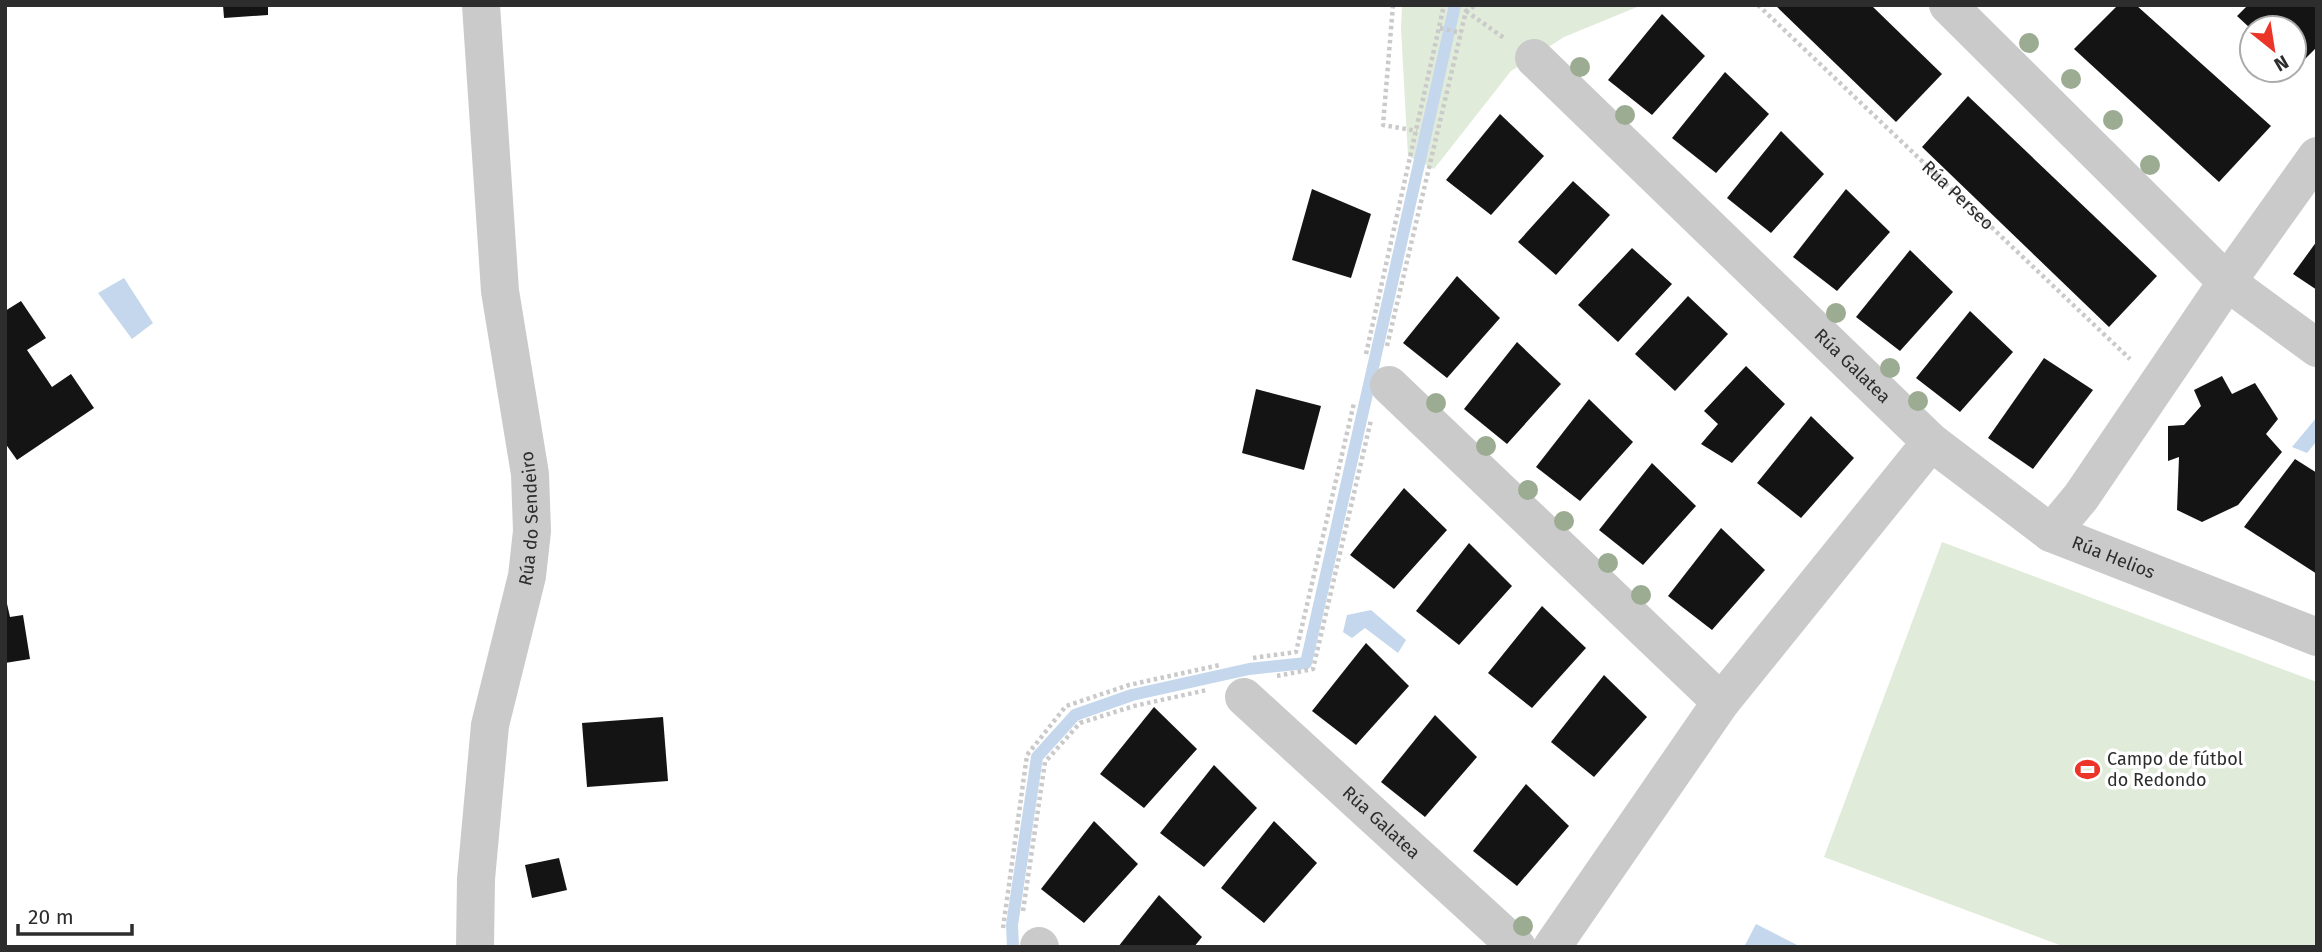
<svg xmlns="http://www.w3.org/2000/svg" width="2322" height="952" font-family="'Fira Sans',sans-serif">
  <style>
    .green { fill: #e0ebd9 }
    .water { fill: #c4d7ec }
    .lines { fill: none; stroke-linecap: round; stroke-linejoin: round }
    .stream { stroke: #c4d7ec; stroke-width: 12 }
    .building { fill: #141414 }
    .path { stroke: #cacaca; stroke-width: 4.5; stroke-dasharray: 3.5 3.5; stroke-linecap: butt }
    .minor { stroke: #cacaca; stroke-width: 38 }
    .tree { fill: #9bac92 }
    .labels { text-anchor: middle; stroke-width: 7; stroke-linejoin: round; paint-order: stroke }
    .street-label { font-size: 18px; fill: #2d2d2d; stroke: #fff }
    .poi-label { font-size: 18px; fill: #2d2d2d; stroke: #fff; text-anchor: start }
  </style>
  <rect width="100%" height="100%" fill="#fff"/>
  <g class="green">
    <path d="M1402 5H1642L1564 37 1511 71 1434 169 1408 156 1401 29Z"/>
    <path d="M1942 542 2317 682V947H2065L1824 857Z"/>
  </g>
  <g class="water">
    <path d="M124 278 153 323 132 339 98 293Z"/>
    <path d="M2317 417V441L2307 453 2292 447Z"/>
    <path d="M1371 610 1406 640 1398 653 1365 628 1352 638 1343 632 1347 615Z"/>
    <path d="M1756 924 1801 947H1744Z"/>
  </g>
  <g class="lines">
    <path class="stream" d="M1013 947 1012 925 1037 757 1075 715 1132 695 1249 669 1306 663 1455 5"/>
  </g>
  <g class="building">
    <path d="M223 5H268V15L224 18Z"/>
    <path d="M1775 5H1871L1942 74 1896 122Z"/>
    <path d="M2118 5H2136L2271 126 2219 182 2074 49Z"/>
    <path d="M2248 5H2317V47L2296 68 2294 66V28H2250L2237 16Z"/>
    <path d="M1662 14 1705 56 1652 115 1608 80Z"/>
    <path d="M1725 72 1769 114 1716 173 1672 138Z"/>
    <path d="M1968 96 2157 276 2109 327 1922 147Z"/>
    <path d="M1500 114 1544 156 1491 215 1446 180Z"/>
    <path d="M1781 131 1824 174 1771 233 1727 198Z"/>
    <path d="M1573 181 1610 215 1556 275 1518 242Z"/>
    <path d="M1312 189 1371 214 1351 278 1292 260Z"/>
    <path d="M1846 189 1890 232 1837 291 1793 257Z"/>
    <path d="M2317 241V290L2293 274Z"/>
    <path d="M1632 248 1672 284 1618 342 1578 305Z"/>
    <path d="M1910 250 1953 292 1900 351 1856 317Z"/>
    <path d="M1457 276 1500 318 1447 378 1403 343Z"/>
    <path d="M1688 296 1728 334 1675 391 1635 354Z"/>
    <path d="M21 301 46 338 27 350 52 387 71 374 94 408 17 460 5 443V311Z"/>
    <path d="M1970 311 2013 352 1960 412 1916 378Z"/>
    <path d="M1517 342 1561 384 1507 444 1464 409Z"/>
    <path d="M2044 358 2093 390 2033 469 1988 438Z"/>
    <path d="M1746 366 1785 404 1732 463 1701 444 1718 424 1704 411Z"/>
    <path d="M2222 376 2232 394 2255 383 2278 419 2266 434 2282 452 2238 505 2202 522 2177 510 2179 457 2168 461V426L2184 425 2201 406 2194 390Z"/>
    <path d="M1256 389 1321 406 1304 470 1242 453Z"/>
    <path d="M1589 399 1633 442 1580 501 1536 467Z"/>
    <path d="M1811 416 1854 458 1801 518 1757 483Z"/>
    <path d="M2295 459 2317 473V574L2244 527Z"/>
    <path d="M1652 463 1696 506 1643 565 1599 530Z"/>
    <path d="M1404 488 1447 530 1394 589 1350 555Z"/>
    <path d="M1721 528 1765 570 1712 630 1668 596Z"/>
    <path d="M1469 543 1512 586 1459 645 1416 611Z"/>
    <path d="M5 595 10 617 23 615 30 659 5 663Z"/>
    <path d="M1542 606 1586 648 1532 708 1488 673Z"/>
    <path d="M1366 643 1409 686 1356 745 1312 711Z"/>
    <path d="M1604 675 1647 717 1594 777 1551 742Z"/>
    <path d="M1154 707 1197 749 1144 808 1100 774Z"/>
    <path d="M1435 715 1477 757 1425 817 1381 782Z"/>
    <path d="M663 717 668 781 587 787 582 723Z"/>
    <path d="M1214 765 1257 808 1204 867 1160 833Z"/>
    <path d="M1526 784 1569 826 1517 886 1473 851Z"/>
    <path d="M1094 821 1138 864 1084 923 1041 889Z"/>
    <path d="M1274 821 1317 863 1264 923 1221 888Z"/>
    <path d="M559 858 567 890 532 898 525 865Z"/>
    <path d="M1159 895 1202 937 1194 947H1118Z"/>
  </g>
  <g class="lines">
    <g class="path">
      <path d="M1393 5 1383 125 1417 131"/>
      <path id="s1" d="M1758 5 2130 359"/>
      <path d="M1466 11 1504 38"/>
      <path d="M1440 28 1461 33"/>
      <path d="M1387 346 1466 11 1476 5"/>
      <path d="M1366 354 1444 5"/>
      <path d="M1253 658 1296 652 1354 403"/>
      <path d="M1277 676 1313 669 1371 420"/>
      <path d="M1023 911 1045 762 1080 723 1134 706 1207 690"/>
      <path d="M1003 928 1027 755 1066 706 1129 685 1220 665"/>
    </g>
    <g class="minor">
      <path d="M1948 5 2227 282 2317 348"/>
      <path id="s2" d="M1534 58 1931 442 2051 533 2317 637"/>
      <path d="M1389 385 1721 702"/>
      <path d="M2051 533 2081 497 2227 282 2317 156"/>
      <path id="s3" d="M1244 697 1517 947"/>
      <path d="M1039 946 1040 947"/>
      <path id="s4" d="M475 947 476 879 490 725 527 576 532 531 530 474 500 291 481 5"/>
      <path d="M1552 947 1721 702 1931 442"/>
    </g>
  </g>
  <g class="tree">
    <circle cx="2029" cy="43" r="10"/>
    <circle cx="1580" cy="67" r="10"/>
    <circle cx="2071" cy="79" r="10"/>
    <circle cx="1625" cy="115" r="10"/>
    <circle cx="2113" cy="120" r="10"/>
    <circle cx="2150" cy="165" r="10"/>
    <circle cx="1836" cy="313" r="10"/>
    <circle cx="1890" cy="368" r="10"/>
    <circle cx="1918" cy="401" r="10"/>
    <circle cx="1436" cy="403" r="10"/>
    <circle cx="1486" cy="446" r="10"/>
    <circle cx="1528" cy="490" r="10"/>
    <circle cx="1564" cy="521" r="10"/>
    <circle cx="1608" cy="563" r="10"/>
    <circle cx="1641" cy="595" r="10"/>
    <circle cx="1523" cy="926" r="10"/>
  </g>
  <defs>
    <symbol id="stadium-bare" viewBox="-9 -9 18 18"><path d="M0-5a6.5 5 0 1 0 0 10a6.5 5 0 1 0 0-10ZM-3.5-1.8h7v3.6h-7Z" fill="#ea3528" stroke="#fff" stroke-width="2.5" paint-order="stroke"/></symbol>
  </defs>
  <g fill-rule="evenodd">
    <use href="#stadium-bare" x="2070" y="752" width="35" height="35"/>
  </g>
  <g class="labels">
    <g class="street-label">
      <text dy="6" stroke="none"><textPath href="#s1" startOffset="276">Rúa Perseo</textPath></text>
      <text dy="6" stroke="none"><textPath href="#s2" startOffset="443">Rúa Galatea</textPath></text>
      <text dy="6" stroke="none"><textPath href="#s4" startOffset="434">Rúa do Sendeiro</textPath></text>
      <text dy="6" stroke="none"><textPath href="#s2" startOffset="770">Rúa Helios</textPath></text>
      <text dy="6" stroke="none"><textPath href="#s3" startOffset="186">Rúa Galatea</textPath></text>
    </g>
    <g class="poi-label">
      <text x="2107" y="765">Campo de fútbol<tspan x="2107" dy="21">do Redondo</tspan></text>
    </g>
  </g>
  <rect width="2322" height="952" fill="none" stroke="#2d2d2d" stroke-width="14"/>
  <g transform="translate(2273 49) rotate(150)"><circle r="33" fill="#ffffff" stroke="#ababab" stroke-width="2"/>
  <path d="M0-5L12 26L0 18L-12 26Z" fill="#ea3528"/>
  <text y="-10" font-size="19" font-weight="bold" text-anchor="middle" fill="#2d2d2d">N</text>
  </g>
  <path d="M18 924v10h114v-10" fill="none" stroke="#2d2d2d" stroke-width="3.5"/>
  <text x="28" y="924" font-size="21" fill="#2d2d2d" stroke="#ffffff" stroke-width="5" paint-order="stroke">20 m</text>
</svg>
